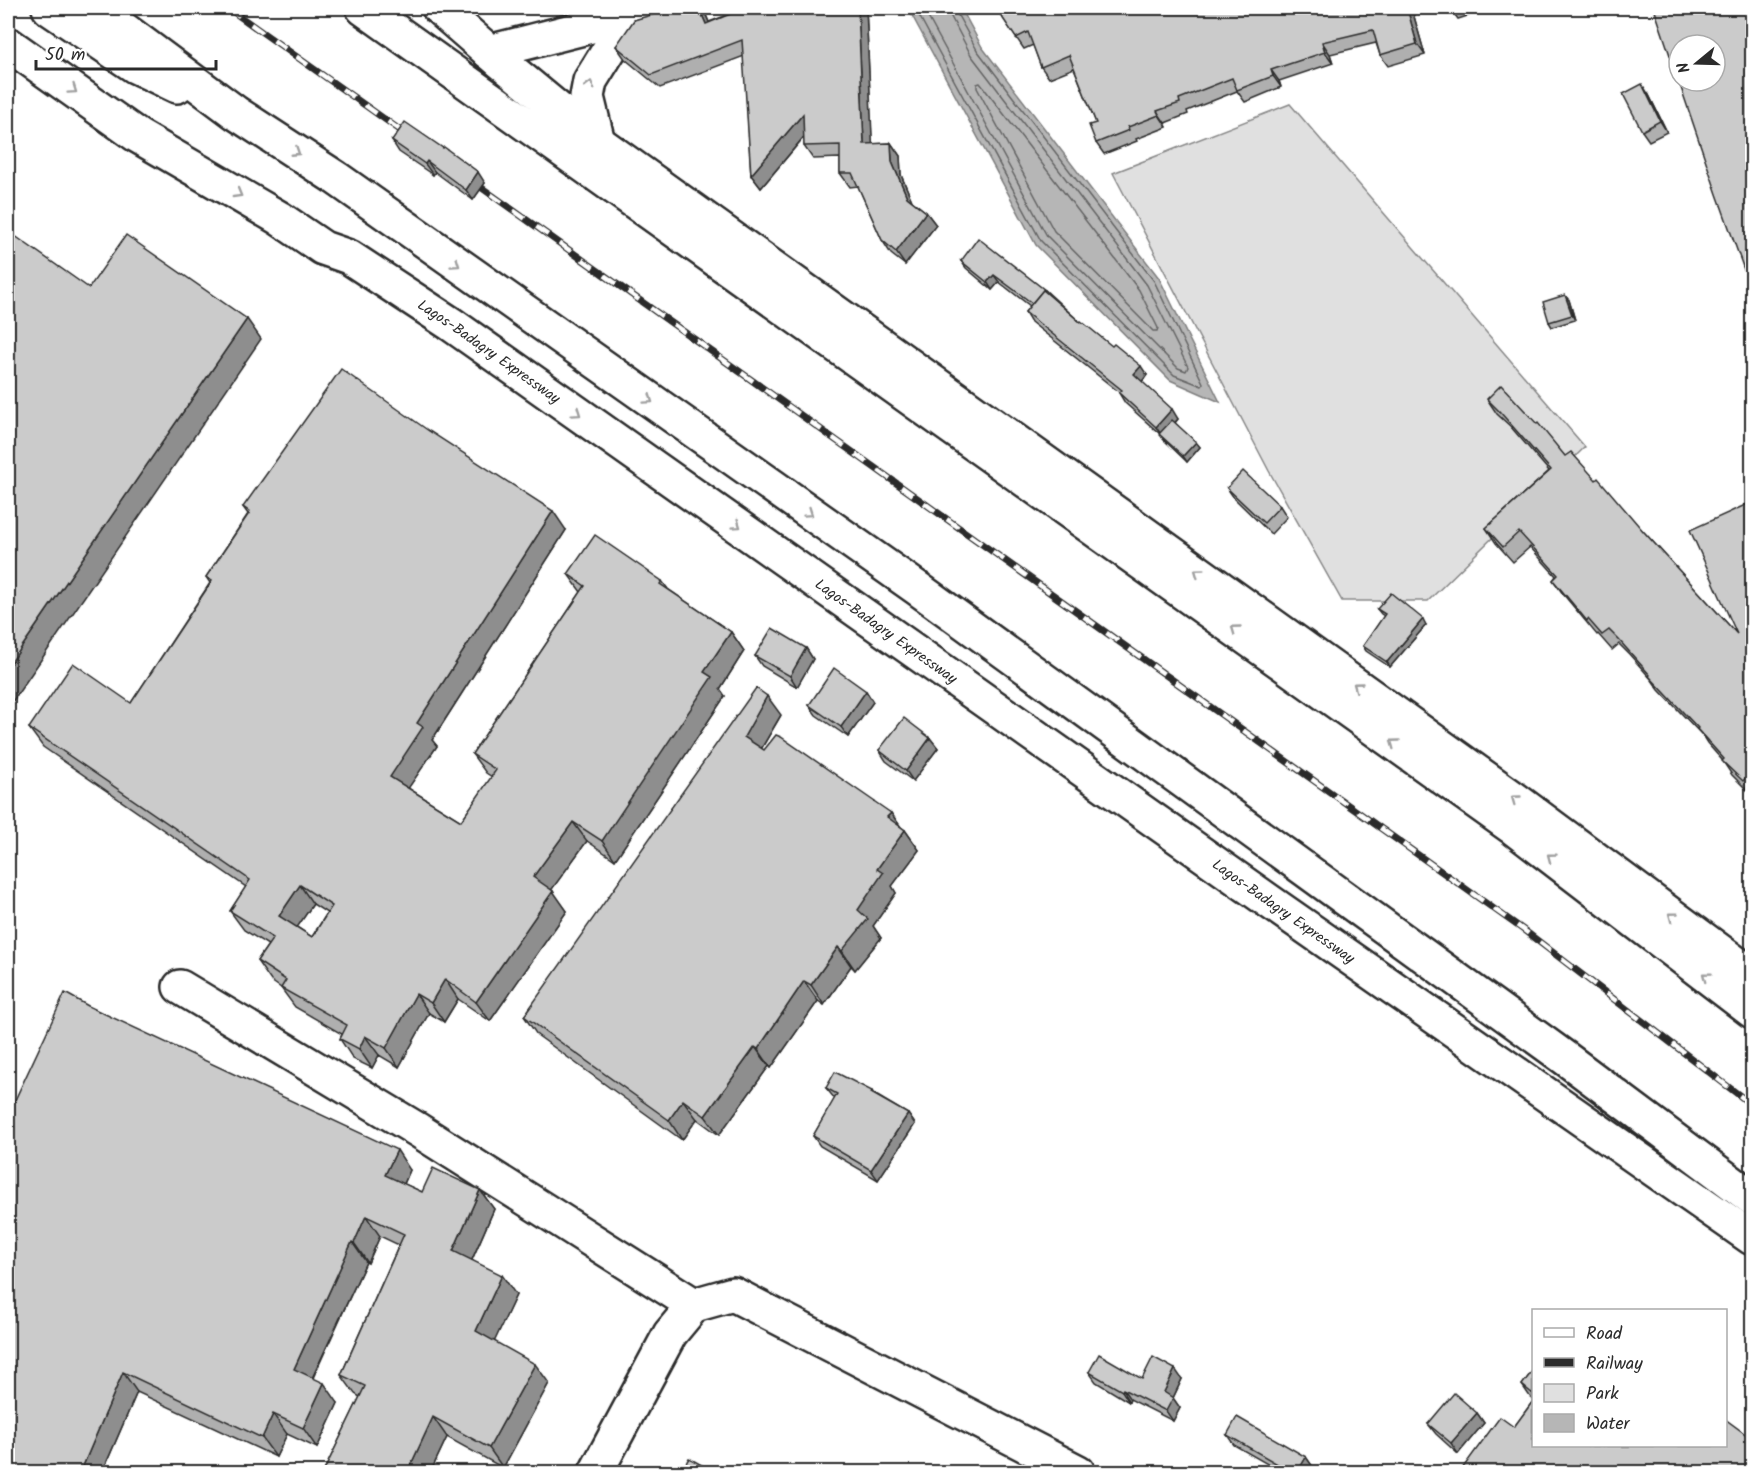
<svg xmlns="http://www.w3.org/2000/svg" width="1760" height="1480" font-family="Kalam,sans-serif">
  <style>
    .green { fill: #e0e0e0; stroke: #868686; stroke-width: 1.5 }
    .water { fill: #b6b6b6; stroke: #7e7e7e; stroke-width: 1.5 }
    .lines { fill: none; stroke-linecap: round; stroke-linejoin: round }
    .shore { stroke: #636363; stroke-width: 1.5 }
    .minor-casing { stroke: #2b2b2b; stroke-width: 38 }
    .major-casing { stroke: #2b2b2b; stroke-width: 38 }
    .highway-casing { stroke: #2b2b2b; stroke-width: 38 }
    .minor { stroke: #fff; stroke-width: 33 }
    .major { stroke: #fff; stroke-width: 33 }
    .highway { stroke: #fff; stroke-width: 33 }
    .rail-casing { stroke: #2b2b2b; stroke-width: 7 }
    .rail { stroke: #fff; stroke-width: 4.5; stroke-dasharray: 14; stroke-linecap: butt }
    .wall { fill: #afafaf; stroke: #2b2b2b; stroke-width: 1.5; fill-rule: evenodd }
    .shaded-wall { fill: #8e8e8e; stroke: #2b2b2b; stroke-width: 1.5 }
    .building { fill: #cbcbcb; stroke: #2b2b2b; stroke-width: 1.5; fill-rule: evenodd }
    .oneway { stroke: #a0a0a0 }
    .labels { text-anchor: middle; stroke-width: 4.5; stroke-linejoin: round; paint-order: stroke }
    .street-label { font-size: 15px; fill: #2b2b2b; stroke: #fff }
  </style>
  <rect width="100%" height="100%" fill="#fff"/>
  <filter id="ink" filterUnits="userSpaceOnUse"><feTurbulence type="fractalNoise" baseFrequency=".0167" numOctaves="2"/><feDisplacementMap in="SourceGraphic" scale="12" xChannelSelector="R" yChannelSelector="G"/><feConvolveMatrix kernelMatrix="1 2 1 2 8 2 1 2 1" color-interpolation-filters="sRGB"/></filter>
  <g filter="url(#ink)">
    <path class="green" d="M1290 104 1585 447 1428 601H1342L1269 471 1113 173Z"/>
    <path class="water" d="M908 8H961L982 47 1159 278 1220 402 1170 380 1036 245Z"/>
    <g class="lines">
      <g class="shore">
        <path d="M915 8 1041 241 1174 375 1202 386 1203 383 1154 281 977 50 956 12V8"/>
        <path d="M923 8 1047 236 1178 368 1186 371 1188 367 1147 285 971 55 950 15 948 8"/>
        <path d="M980 83 1139 290 1158 328 1157 331H1153L1054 231 977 88V84Z"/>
      </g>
      <defs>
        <g id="minor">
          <path d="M489 52 662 8"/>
          <path d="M180 987 418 1130 694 1305"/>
          <path d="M596 1472 670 1334 694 1305 733 1294 1078 1472"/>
        </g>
        <g id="major">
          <path d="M439 8 501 62 598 142 1516 800 1752 975"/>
          <path id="s1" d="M8 44 138 136 279 218 323 248 349 257 451 324 1273 904 1752 1238"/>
          <path d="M598 142 587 97 590 81 630 16"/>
        </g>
        <g id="highway">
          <path d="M49 8 135 66 177 86"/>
          <path d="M95 8 236 113 336 178 917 588 1565 1058 1752 1198"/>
          <path d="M363 8 1512 827 1752 1011"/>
        </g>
      </defs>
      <use href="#minor" class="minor-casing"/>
      <use href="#major" class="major-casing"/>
      <use href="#highway" class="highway-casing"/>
      <use href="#minor" class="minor"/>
      <use href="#major" class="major"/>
      <use href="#highway" class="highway"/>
      <defs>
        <g id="rail">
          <path d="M228 8 414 140"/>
          <path d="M468 178 1525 931 1752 1105"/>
        </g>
      </defs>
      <use href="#rail" class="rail-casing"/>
      <use href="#rail" class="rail"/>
    </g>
    <g class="wall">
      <path d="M699 8H703L709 22 740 10V8H866L872 144 891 143 900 156 901 175 912 201 926 212 936 225 905 265 891 254 882 240 858 186 850 187 840 173V158L813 159 804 146V137L761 188 751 175 744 56 660 88 625 59 616 46Z"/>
      <path d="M996 8H1427L1413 13 1425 55 1388 66 1380 55 1376 43 1330 54 1333 63 1279 81 1281 87 1245 102 1237 91 1187 111 1188 114 1165 123 1167 127 1136 139 1137 141 1104 154 1096 143V123L1074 68 1049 78 1041 67 1033 45 1024 49Z"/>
      <path d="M1450 8H1492L1458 19Z"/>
      <path d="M1649 95 1667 132 1649 141 1642 131Z"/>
      <path d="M392 141 485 183 473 200 435 172 433 175 399 152Z"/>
      <path d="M961 261 1045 290 1080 322 1147 375 1142 382 1178 419 1175 423 1200 447 1187 462 1163 439 1160 434 1125 403 1119 393H1120L1031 322 1025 312 1030 306 999 282 992 290 966 268Z"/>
      <path d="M1569 300 1575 320 1552 327 1549 322Z"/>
      <path d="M1487 399 1565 456 1644 532 1737 634 1752 502V795L1732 775 1722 760 1707 743 1702 735 1659 690 1652 680 1629 654 1619 644 1612 650 1598 634 1597 635 1563 594 1553 580 1556 576 1530 547 1513 562 1496 543 1486 528 1549 471 1510 426 1497 414Z"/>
      <path d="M1227 488 1280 506 1287 517 1271 534 1234 498Z"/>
      <path d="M243 507 566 530 432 740 437 746 408 788 461 821 492 777 486 773 472 754 581 592 568 574 662 581 668 589 731 632 744 651 720 689 725 696 615 860 587 841 551 890 567 911 490 1021 458 999 444 1022 429 1013 399 1067 379 1055 372 1068 353 1059 340 1039 342 1034 295 1007 281 988 271 981 257 961 268 945 244 930 230 911 246 887 43 747 29 728 131 703 210 583 206 577 248 514ZM313 904 327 913 312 937 297 927Z"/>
      <path d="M1377 609 1426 625 1390 667 1366 651 1363 646 1384 616 1381 614Z"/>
      <path d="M806 648 813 659 797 687 762 666 755 656Z"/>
      <path d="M866 691 873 702 848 737 816 715 809 705Z"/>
      <path d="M781 715 761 749 891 813 901 827 905 830 919 850 892 886 896 893 873 926 881 938 855 970 851 966 824 1005 818 1001 771 1068 769 1066 719 1135 697 1119 682 1140 537 1035 524 1016Z"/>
      <path d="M930 738 938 748 913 781 886 761 879 750Z"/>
      <path d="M90 1007 410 1170 404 1184 422 1192 480 1190 494 1209 472 1260 516 1295 494 1341 549 1383 503 1468 447 1437 430 1473H323L360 1397 355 1394 341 1375 399 1245 380 1236 368 1263 366 1262 313 1378 338 1403 317 1448 287 1434 276 1457 137 1392 102 1473H8Z"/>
      <path d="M826 1088 872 1091 874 1094 908 1114 915 1124 878 1180 820 1146 813 1136 835 1099Z"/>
      <path d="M1533 1370V1446L1752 1473H1465L1462 1469 1514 1427 1533 1401 1522 1385Z"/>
      <path d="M1089 1372 1142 1379H1182L1173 1398 1180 1408 1173 1421 1130 1399 1129 1402 1096 1382Z"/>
      <path d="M1477 1413 1484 1423 1458 1454 1436 1434 1428 1424Z"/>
      <path d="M1227 1435 1306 1457 1313 1467 1310 1473H1283L1234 1445Z"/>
    </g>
    <g class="shaded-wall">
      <path d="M699 8H703L715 37 706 24Z"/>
      <path d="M858 8H866L873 157 864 144Z"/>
      <path d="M1407 8H1410L1413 13 1425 55 1417 44Z"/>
      <path d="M1322 42 1330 54 1333 63 1325 52Z"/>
      <path d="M1271 70 1279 81 1281 87 1273 76Z"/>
      <path d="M1642 84 1649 95 1667 132 1660 121Z"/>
      <path d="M1157 111 1165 123 1167 127 1159 115Z"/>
      <path d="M803 114 812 127 761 188 751 175Z"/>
      <path d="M891 143 900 156 901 175 916 210 907 197 892 162Z"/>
      <path d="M427 161 435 172 433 175 425 164Z"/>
      <path d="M478 172 485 183 473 200 466 190Z"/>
      <path d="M926 212 936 225 905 265 896 252Z"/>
      <path d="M994 275 999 282 992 290 987 282Z"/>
      <path d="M1565 295 1569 300 1575 320 1572 315Z"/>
      <path d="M247 319 261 339 8 708V667Z"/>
      <path d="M1141 366 1147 375 1140 384 1134 374Z"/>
      <path d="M1172 409 1178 419 1162 436 1156 427Z"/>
      <path d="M1196 442 1200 447 1187 462 1183 456Z"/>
      <path d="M553 511 566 530 432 740 437 746 403 796 390 777 417 723Z"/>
      <path d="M1423 619 1426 625 1390 667 1387 662Z"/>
      <path d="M731 632 744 651 720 689 725 696 615 860 602 841 704 672Z"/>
      <path d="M806 648 813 659 797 687 790 676Z"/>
      <path d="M866 691 873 702 848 737 841 727Z"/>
      <path d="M767 696 781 715 757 756 744 737Z"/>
      <path d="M8 718 15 729 8 740Z"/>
      <path d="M930 738 938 748 913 781 906 771Z"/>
      <path d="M891 813 904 832 887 817Z"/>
      <path d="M573 822 587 841 547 896 533 877Z"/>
      <path d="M905 830 919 850 892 886 896 893 873 926 881 938 855 970 842 951 858 910 877 869Z"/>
      <path d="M300 885 313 904 292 935 279 916Z"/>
      <path d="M553 891 567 911 490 1021 476 1002Z"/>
      <path d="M838 947 851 966 824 1005 811 985Z"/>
      <path d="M8 949 11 954 8 960Z"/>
      <path d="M445 979 458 999 444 1022 431 1003Z"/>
      <path d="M804 981 818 1001 771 1068 758 1049Z"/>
      <path d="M416 994 429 1013 399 1067 386 1048Z"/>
      <path d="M365 1036 379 1055 372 1068 359 1049Z"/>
      <path d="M755 1047 769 1066 719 1135 705 1116Z"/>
      <path d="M683 1100 697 1119 682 1140 669 1120Z"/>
      <path d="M908 1114 915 1124 878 1180 871 1170Z"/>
      <path d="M397 1150 410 1170 399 1195 385 1175Z"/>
      <path d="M480 1190 494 1209 467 1271 453 1251Z"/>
      <path d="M366 1216 380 1236 368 1263 354 1243Z"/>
      <path d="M352 1242 366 1262 307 1389 294 1369Z"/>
      <path d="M502 1275 516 1295 490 1351 476 1331Z"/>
      <path d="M535 1364 549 1383 503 1468 489 1448Z"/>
      <path d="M1175 1369 1182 1379 1173 1398 1180 1408 1173 1421 1166 1411 1164 1392Z"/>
      <path d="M123 1372 137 1392 102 1473H80Z"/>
      <path d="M324 1383 338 1403 317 1448 303 1428Z"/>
      <path d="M1123 1389 1130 1399 1129 1402 1122 1391Z"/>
      <path d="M1477 1413 1484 1423 1458 1454 1451 1443Z"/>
      <path d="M273 1414 287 1434 276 1457 262 1438Z"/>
      <path d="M433 1417 447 1437 430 1473H407Z"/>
      <path d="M1306 1457 1313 1467 1310 1473H1297Z"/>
    </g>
    <g class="building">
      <path d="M666 8H699L706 24 740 10V8H858L864 144 891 143 892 162 907 197 926 212 896 252 882 240 852 173H840V145L804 146 803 114 751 175 742 40 651 75 616 46 634 20 658 13Z"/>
      <path d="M996 8H1407L1417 44 1380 55 1373 30 1322 42 1325 52 1271 70 1273 76 1237 90 1232 78 1179 99 1180 103 1157 111 1159 115 1128 127 1129 130 1096 143 1089 125 1096 123 1069 55 1041 67 1028 32 1016 38Z"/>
      <path d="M1654 8H1752V301L1745 279 1747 278 1717 194ZM1679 45H1715V81H1679Z"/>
      <path d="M1642 84 1660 121 1642 131 1623 94Z"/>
      <path d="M405 122 443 148 444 147 478 172 466 190 427 161 425 164 392 141Z"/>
      <path d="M8 231 89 288 126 235 247 319 8 667Z"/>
      <path d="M978 238 1045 290H1043L1032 303 994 275 987 282 961 261Z"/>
      <path d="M1043 290 1080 322 1081 321 1112 346 1114 344 1141 366 1134 374 1172 409 1156 427 1119 393 1122 390 1025 312Z"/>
      <path d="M1565 295 1572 315 1549 322 1543 302Z"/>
      <path d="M341 369 429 431 553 511 417 723 423 727 390 777 461 821 496 770 472 754 585 586 568 574 595 535 662 581 660 584 731 632 704 672 712 677 602 841 573 822 533 877 553 891 476 1002 445 979 431 1003 416 994 386 1048 365 1036 359 1049 340 1039 347 1025 281 988 286 980 257 961 273 938 230 911 250 880 29 728 73 663 131 703 212 581 206 577 250 512 243 507ZM300 885 332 906 312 937 279 916Z"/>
      <path d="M1501 385 1537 424 1538 423 1565 456 1571 452 1596 480 1598 478 1644 532 1737 634 1690 530 1752 502V647L1749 649 1752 653V771L1743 781 1722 761 1724 759 1697 729 1698 728 1649 676 1650 675 1619 640 1609 630 1602 635 1588 619 1587 621 1553 580 1558 575 1519 532 1503 547 1486 528 1551 470 1500 412 1487 399Z"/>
      <path d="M1172 420 1196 442 1183 456 1159 434Z"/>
      <path d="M1243 471 1280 506 1264 523 1227 488Z"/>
      <path d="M1391 593 1423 619 1387 662 1363 646 1385 614 1377 609Z"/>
      <path d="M772 628 806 648 790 676 755 656Z"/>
      <path d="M834 668 866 691 841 727 809 705Z"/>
      <path d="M756 688 767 696 744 737 764 750 776 735 781 737 891 813 887 817 905 830 877 869 883 873 858 910 868 919 842 951 838 947 811 985 804 981 758 1049 755 1047 705 1116 683 1100 669 1120 524 1016Z"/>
      <path d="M904 718 930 738 906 771 879 750Z"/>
      <path d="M65 993 90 1007 397 1150 385 1175 422 1192 433 1168 480 1190 453 1251 502 1275 476 1331 535 1364 489 1448 433 1417 407 1473H323L365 1386 341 1375 404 1234 366 1216 354 1243 352 1242 294 1369 324 1383 303 1428 273 1414 262 1438 123 1372 80 1473H8V1115Z"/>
      <path d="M835 1072 872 1091 871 1093 908 1114 871 1170 813 1136 837 1094 826 1088Z"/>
      <path d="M1099 1354 1142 1379 1153 1357 1175 1369 1164 1392 1173 1398 1166 1411 1123 1389 1122 1391 1089 1372Z"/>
      <path d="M1533 1370V1394L1522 1385Z"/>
      <path d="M1454 1393 1477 1413 1451 1443 1428 1424Z"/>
      <path d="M1533 1401V1446H1725V1419L1752 1439V1473H1468L1462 1469 1500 1417 1514 1427Z"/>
      <path d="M1237 1417 1306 1457 1297 1473H1293L1227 1435Z"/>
      <path d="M689 1458 716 1473H680Z"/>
      <path d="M970 1467 980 1473H967Z"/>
    </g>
    <defs><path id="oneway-chevron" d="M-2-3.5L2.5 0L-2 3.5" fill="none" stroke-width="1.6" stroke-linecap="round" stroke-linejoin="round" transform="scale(1.5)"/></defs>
    <g class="oneway">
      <use href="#oneway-chevron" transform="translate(590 85) rotate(-75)"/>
      <use href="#oneway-chevron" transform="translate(73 90) rotate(35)"/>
      <use href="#oneway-chevron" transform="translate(296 152) rotate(33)"/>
      <use href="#oneway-chevron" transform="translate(238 194) rotate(30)"/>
      <use href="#oneway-chevron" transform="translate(456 264) rotate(35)"/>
      <use href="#oneway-chevron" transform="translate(649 400) rotate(35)"/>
      <use href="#oneway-chevron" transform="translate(577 413) rotate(35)"/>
      <use href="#oneway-chevron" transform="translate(809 513) rotate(35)"/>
      <use href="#oneway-chevron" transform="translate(737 525) rotate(35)"/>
      <use href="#oneway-chevron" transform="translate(1198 572) rotate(-144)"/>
      <use href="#oneway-chevron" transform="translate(1235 629) rotate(-144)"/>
      <use href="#oneway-chevron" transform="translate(1357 686) rotate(-144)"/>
      <use href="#oneway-chevron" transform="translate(1394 743) rotate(-144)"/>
      <use href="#oneway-chevron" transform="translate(1515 799) rotate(-144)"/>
      <use href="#oneway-chevron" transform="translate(1551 857) rotate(-143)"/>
      <use href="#oneway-chevron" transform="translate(1672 916) rotate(-143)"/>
      <use href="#oneway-chevron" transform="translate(1706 976) rotate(-143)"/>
    </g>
  </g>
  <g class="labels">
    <g class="street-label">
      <text dy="5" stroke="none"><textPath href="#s1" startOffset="572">Lagos-Badagry Expressway</textPath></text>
      <text dy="5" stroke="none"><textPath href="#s1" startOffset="1058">Lagos-Badagry Expressway</textPath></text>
      <text dy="5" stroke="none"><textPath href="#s1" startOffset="1544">Lagos-Badagry Expressway</textPath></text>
    </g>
  </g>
  <rect width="1760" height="1480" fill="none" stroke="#fff" stroke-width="30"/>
  <rect x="15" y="15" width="1730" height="1450" fill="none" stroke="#2b2b2b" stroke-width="2" filter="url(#ink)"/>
  <rect x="1532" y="1309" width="195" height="138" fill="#ffffff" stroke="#aaaaaa" stroke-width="1.5"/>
  <rect x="1544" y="1328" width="30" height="9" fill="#ffffff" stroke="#aaaaaa" stroke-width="1.5"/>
  <text x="1586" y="1339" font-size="18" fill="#2b2b2b">Road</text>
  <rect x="1544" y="1358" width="30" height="9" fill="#2b2b2b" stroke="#aaaaaa" stroke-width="1.5"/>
  <text x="1586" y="1369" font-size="18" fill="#2b2b2b">Railway</text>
  <rect x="1544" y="1384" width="30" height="18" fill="#e0e0e0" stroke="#aaaaaa" stroke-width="1.5"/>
  <text x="1586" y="1399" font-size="18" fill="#2b2b2b">Park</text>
  <rect x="1544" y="1414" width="30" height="18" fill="#b6b6b6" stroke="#aaaaaa" stroke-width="1.5"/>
  <text x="1586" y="1429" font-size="18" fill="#2b2b2b">Water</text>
  <g transform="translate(1697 63) rotate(251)"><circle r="28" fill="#ffffff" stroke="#aaaaaa" stroke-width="1.5"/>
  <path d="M0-4.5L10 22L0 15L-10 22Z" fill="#2b2b2b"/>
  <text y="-9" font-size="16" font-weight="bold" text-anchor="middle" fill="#2b2b2b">N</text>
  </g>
  <path d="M36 60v9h180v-9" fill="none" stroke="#2b2b2b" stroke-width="3"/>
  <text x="45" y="60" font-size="18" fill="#2b2b2b" stroke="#ffffff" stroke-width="4.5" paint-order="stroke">50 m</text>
</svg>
